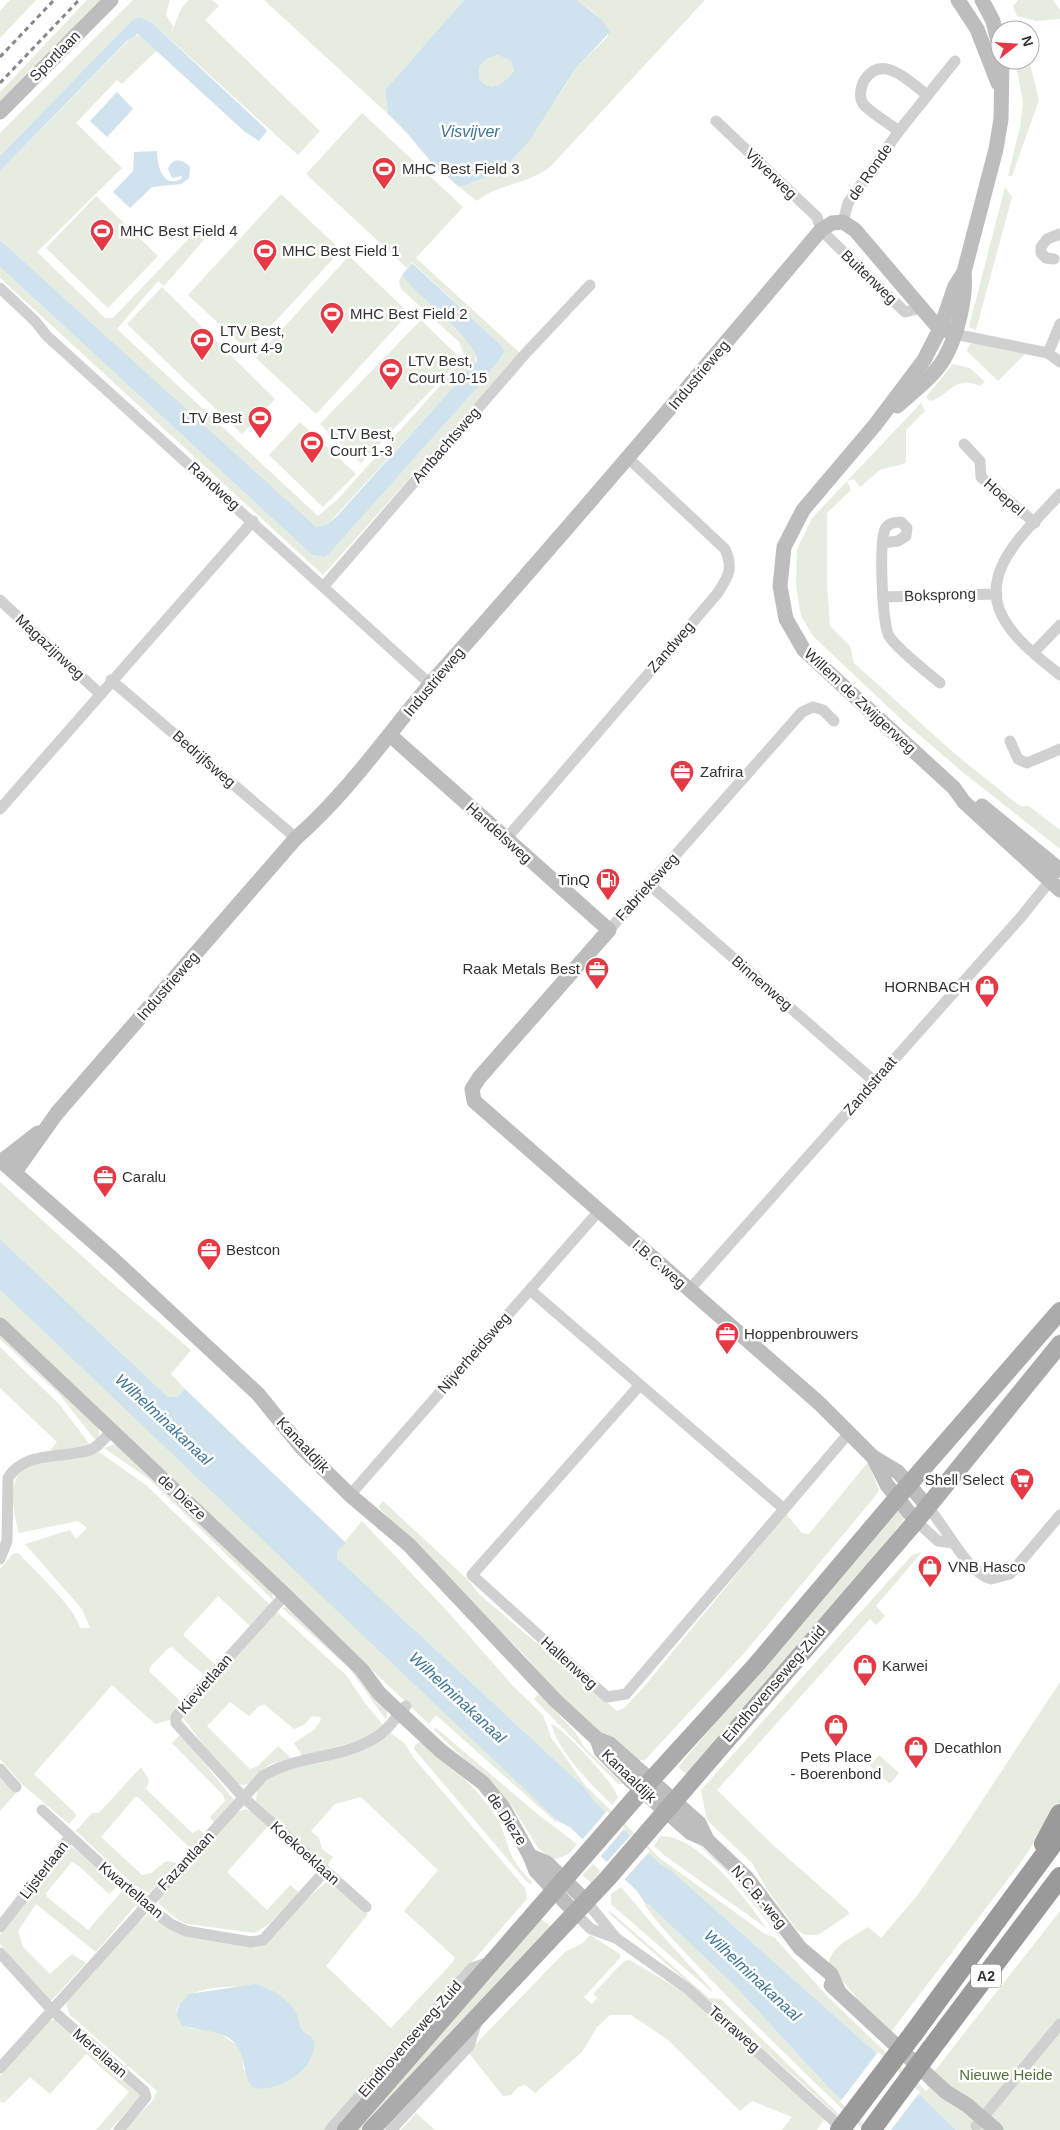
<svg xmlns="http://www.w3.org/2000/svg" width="1060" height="2130" font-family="Helvetica,sans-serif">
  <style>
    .green { fill: #e6ecdf; fill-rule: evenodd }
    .water { fill: #cfe2ee; fill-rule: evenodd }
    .pier { fill: #fff }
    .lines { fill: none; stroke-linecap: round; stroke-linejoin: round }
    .street { stroke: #d0d0d0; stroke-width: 11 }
    .secondary { stroke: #bdbdbd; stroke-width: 15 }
    .primary { stroke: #ababab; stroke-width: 18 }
    .highway { stroke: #9a9a9a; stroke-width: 20 }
    .rail { stroke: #888; stroke-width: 3; stroke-dasharray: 5 4; stroke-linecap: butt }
    .highway-bridge { stroke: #9a9a9a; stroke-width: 20 }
    .labels { text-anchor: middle; stroke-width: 5; stroke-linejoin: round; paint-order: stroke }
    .shield { fill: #fff; stroke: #707070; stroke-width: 1 }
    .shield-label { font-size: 14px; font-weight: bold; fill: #333 }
    .street-label { font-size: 15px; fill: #333; stroke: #fff }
    .poi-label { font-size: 15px; fill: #333; stroke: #fff; text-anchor: start }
    .park-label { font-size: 15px; fill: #56703f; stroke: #fff }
    .water-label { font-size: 16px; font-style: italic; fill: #3f7597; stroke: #fff }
  </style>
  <rect width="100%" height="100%" fill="#fff"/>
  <g class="green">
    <path d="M10 0H36L0 38V11Z"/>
    <path d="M87 0H104L0 105V92Z"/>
    <path d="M133 0H170L166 15 173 26 171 34 181 9 188 0H212L219 6 205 20 320 131 298 155 151 22 139 17 133 19 0 156V133Z"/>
    <path d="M264 0H464L385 90 388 114Z"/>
    <path d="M577 0H705L550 167C529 184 497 184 477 201L459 187 497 174 512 160 564 88 576 68 608 36C606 18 590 10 577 0Z"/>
    <path d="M1018 0H1053L1060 10V19L1036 21 1017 16 1013 6Z"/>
    <path d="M141 35 157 50 122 84 117 80 76 123 122 168 37 252 105 318H113L199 228 208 235 164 286 158 281 117 329 318 516 337 500 465 358 459 342 401 289 399 281 402 275 468 341 476 354 475 364 328 524 316 527 300 514 0 240V171L133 36Z"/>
    <path d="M498 55 511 61 514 71C505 83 490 95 479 78V67L488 58Z"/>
    <path d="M1015 60H1029L1039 100 1012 176H1008L1020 127 1023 102Z"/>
    <path d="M362 113 463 207 416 258 521 354 323 575 0 278V267L312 555 324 557 330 553 483 381 505 352 500 344 412 262 407 268 306 174Z"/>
    <path d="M1005 187 1012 197 976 330 969 327Z"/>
    <path d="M281 194 341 250 248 351 188 295Z"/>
    <path d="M96 196 158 256 108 308 46 248Z"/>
    <path d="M349 256 409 313 316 414 256 358Z"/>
    <path d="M162 287 275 399 242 434 127 324Z"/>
    <path d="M421 320 461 359 361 463 320 424Z"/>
    <path d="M975 343 1025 354 998 381 967 351 970 344Z"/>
    <path d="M953 364 970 368 985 382 980 386C953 374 948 398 930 401L926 397Z"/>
    <path d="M921 403 925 411 906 430V463L880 470 860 487 854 479 847 481 851 490 827 513V585L830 626 850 646 854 663 955 754 1020 806H1029L1060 830V849L965 774 904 722 813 636 801 616 796 586 797 549 812 518Z"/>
    <path d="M300 422 356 474 323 507 269 455Z"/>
    <path d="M0 1182 105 1277 191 1350 171 1374 185 1389 177 1397H168L0 1239Z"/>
    <path d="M0 1290 556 1817 557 1823 436 1715 429 1724 0 1318Z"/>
    <path d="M0 1332 99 1428V1436L96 1441 59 1394 0 1339Z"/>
    <path d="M0 1347 60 1405 90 1445 53 1453 51 1449 57 1442 0 1388Z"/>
    <path d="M116 1444 272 1590 273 1600 150 1480 104 1448Z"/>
    <path d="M99 1452 146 1485 270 1605 251 1627 218 1596 184 1633V1636L216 1665 205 1676 172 1647 167 1649 150 1667 149 1671 182 1703 170 1720 155 1724 112 1685 34 1774 75 1813 76 1816 69 1824 23 1785 0 1759V1569L13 1554 18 1553C33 1569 76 1608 80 1628H90L82 1609 25 1544 70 1530 76 1539 87 1528 78 1521 19 1533C13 1511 7 1483 25 1465Z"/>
    <path d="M868 1462 879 1490 876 1495 745 1652 644 1761 637 1759 596 1729 553 1689 527 1658 378 1507 383 1501 467 1579 480 1595 617 1711 624 1708 643 1688 786 1514 802 1533 809 1534Z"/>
    <path d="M900 1509 906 1515 903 1521 816 1628 689 1776 678 1767 880 1528Z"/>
    <path d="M362 1521 448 1612 513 1686 543 1715 551 1737 584 1784 596 1796 661 1859 765 1934 774 1937 828 1997 926 2091 929 2088 925 2084H929L933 2073 1060 1911V2130H956L875 2052 672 1871 660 1864 594 1801 586 1789 337 1558 338 1550Z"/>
    <path d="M922 1552 876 1606 885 1616 876 1625 870 1619 717 1790 772 1844 848 1911 849 1914 818 1935H805L797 1930 768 1891 752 1863 707 1820 701 1790 912 1555Z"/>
    <path d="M288 1607 295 1610 388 1708 386 1720 349 1668 282 1608Z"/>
    <path d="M276 1611 346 1675 365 1703 383 1725 366 1739 302 1756 294 1743 315 1729 321 1720 320 1717 312 1716 304 1725 294 1729 265 1705 259 1706 249 1716 230 1702 207 1726 250 1769 258 1766 278 1746 291 1758C283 1761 272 1762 265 1768 250 1780 251 1792 230 1780L183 1718Z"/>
    <path d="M1060 1682V1804L1019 1865 890 2033 864 2007 829 1964C829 1947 855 1936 868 1927L881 1938 916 1897 957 1839Z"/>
    <path d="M539 1694 575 1732 584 1747 623 1784H618L534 1699Z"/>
    <path d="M551 1724C562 1726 617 1786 618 1798L612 1805C592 1785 559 1753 551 1724Z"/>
    <path d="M436 1728 540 1816 577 1844 569 1854 553 1860 538 1848 510 1803 433 1729Z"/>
    <path d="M390 1732 405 1744 413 1757 525 1888 527 1899 325 2130H124L153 2100 157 2091 70 2015 66 2004 71 1996 135 1925 150 1913 174 1931 256 1945 327 1881H330L368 1914 326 1966 391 2028 453 1962 455 1958 451 1954 404 1911 438 1870 361 1797 335 1804 311 1831 319 1838 322 1849 333 1857 327 1866 256 1801 257 1790 273 1774 369 1747ZM263 1986 285 2000 302 2031 310 2036 266 2088 252 2087 243 2068V2060L238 2046 218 2032 189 2028 176 2014C179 1982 240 1987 263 1986Z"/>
    <path d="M181 1734 234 1800 214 1823 210 1817 225 1801 223 1795 172 1743Z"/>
    <path d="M423 1740C447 1763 474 1785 493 1812 503 1825 505 1840 511 1854 516 1865 524 1874 532 1882L531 1884 527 1882 414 1749 415 1745Z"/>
    <path d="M879 1755 899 1773 890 1784 870 1766Z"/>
    <path d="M141 1767 149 1780 146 1789 189 1830 193 1833 199 1829 204 1834 191 1849 138 1797H135L101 1837 142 1875 151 1873 166 1861 177 1863 149 1893 134 1885 76 1831 92 1813H99Z"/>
    <path d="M0 1775 16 1793 0 1811Z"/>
    <path d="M246 1809 252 1812 268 1826 227 1872 267 1910 290 1885 299 1892 269 1924 255 1933 187 1924 178 1920 159 1904V1900L237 1812Z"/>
    <path d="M660 1836C697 1834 747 1899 766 1928L664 1855 654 1846Z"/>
    <path d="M690 1837 716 1859 739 1882 798 1960 731 1876Z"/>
    <path d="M70 1846 80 1851 118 1886 109 1894 79 1866 72 1862 46 1893 47 1897 88 1930 123 1890 136 1905 96 1952 36 1904 18 1931 23 1947 50 1974 72 1954 86 1963 52 2000 46 2001 0 1944V1935Z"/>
    <path d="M593 1864 600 1871 591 1883 582 1875Z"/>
    <path d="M621 1887 653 1925 712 1990V1992L611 1904V1894Z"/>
    <path d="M645 1903 648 1904 734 1985 828 2087 873 2130H864C838 2105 644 1919 645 1903Z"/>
    <path d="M610 1911 709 1998 721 1999 855 2130H852L805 2086 613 1917 608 1912Z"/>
    <path d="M540 1918 551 1927 361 2130H355Z"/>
    <path d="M590 1935 620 1954V1958L584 1997 592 2004 597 1998 593 1994 624 1961 630 1960 685 1993 825 2118 817 2130H782L792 2117 752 2101 740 2111 668 2040 631 2015H610L597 2027 582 2052 535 2093 525 2085 518 2087 511 2095 503 2096 468 2052 565 1952 583 1943Z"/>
    <path d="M56 2019 142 2094 110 2130H96L129 2092 86 2054 50 2094 30 2077 4 2103 0 2101V2076L49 2021Z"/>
    <path d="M416 2113 435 2130H401Z"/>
  </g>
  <g class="water">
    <path d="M464 0H577L601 19 610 32 576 68 529 141 512 160 497 174 459 187 432 163 406 132 388 114 385 90ZM498 55 511 61 514 71C505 83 490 95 479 78V67L488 58Z"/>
    <path d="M139 17 151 22 265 128 267 131 259 141 245 132 138 34 128 40 0 171V156L133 19Z"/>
    <path d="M117 92 133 109 107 137 90 121Z"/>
    <path d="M157 151C157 164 162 189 181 179L182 176 172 178 168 169C172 157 183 159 190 167L189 178 181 184 152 187 130 208 113 192 133 171 134 152Z"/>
    <path d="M0 240 316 527 328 524 338 515 477 361C478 341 416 295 402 275L412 263 500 344 505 352 483 381 330 553 324 557 312 555 0 267Z"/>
    <path d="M0 1239 168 1397H177L185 1389 346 1543 338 1550 337 1558 586 1789 594 1801 660 1864 672 1871 875 2052 956 2130H873L828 2087 734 1985 648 1904 645 1903 637 1891 571 1828 558 1821 0 1290Z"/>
    <path d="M255 1984C271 1988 291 2000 297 2015 299 2019 299 2026 302 2030 306 2035 313 2035 314 2044 316 2070 275 2095 252 2087 244 2076 246 2067 241 2054 232 2028 203 2033 182 2025L176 2014 180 2003 189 1994Z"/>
  </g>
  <g class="pier">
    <path d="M607 1811 625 1828 599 1858 581 1841Z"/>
    <path d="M632 1834 650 1851 623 1881 605 1864Z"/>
    <path d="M878 2052 920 2092 891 2130H870L840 2102Z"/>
  </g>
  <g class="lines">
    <g class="street">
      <path d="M716 121 817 217 821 230 905 312 922 308"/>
      <path d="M899 131C890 124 866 110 862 102 859 96 861 85 865 79 883 53 910 82 927 95"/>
      <path d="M843 222 848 203 899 131 955 61"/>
      <path d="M1054 259 1046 258 1041 253V247L1047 239 1060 234"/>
      <path d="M0 288 35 321 47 336 430 684"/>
      <path d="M954 334 1048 353 1060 362"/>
      <path d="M1048 353 1060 324"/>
      <path d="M964 444 980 461 981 477 1035 523"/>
      <path d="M1060 494C1029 529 972 574 1007 624 1020 644 1042 660 1060 675"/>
      <path d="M883 543 898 541 906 536 907 528 901 522C895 522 888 523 885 529 879 543 882 624 889 636 897 649 927 672 940 683"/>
      <path d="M324 586 526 353 590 285"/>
      <path d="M883 597 997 594"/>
      <path d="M0 600 100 694"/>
      <path d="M1034 652 1060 625"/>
      <path d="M111 680 296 838"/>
      <path d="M1010 741 1018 759 1027 763 1060 749"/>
      <path d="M0 809 253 521"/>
      <path d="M506 839 717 594C728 577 734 569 725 549L628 458"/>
      <path d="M650 885 874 1081"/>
      <path d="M609 930 802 712 813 707 823 710 834 721"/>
      <path d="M530 1290 783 1508"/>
      <path d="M689 1290 1021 917 1054 876"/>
      <path d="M639 1386 472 1575 607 1697 626 1694 849 1433"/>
      <path d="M350 1495 598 1212"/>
      <path d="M927 1506C945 1525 966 1572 991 1579L1010 1574 1060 1515"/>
      <path d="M916 1521 938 1541 953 1543"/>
      <path d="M0 1559 7 1541 8 1478C25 1450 62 1459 90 1450L97 1446 112 1431"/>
      <path d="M285 1595 183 1708 176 1717V1723L244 1798 366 1907"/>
      <path d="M0 1769 16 1787"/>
      <path d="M42 1810 145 1905 171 1924 186 1931 251 1942 263 1940 325 1871"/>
      <path d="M586 1901 616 1938"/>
      <path d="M576 1914 591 1929 616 1938 688 1989 844 2130"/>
      <path d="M0 1927 70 1837"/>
      <path d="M0 1953 52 2010 144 2091 146 2097 119 2130"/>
      <path d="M0 2068 263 1776C296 1755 340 1759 373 1739 387 1732 396 1717 406 1706"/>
      <path d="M976 2126 1060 2024"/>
      <path d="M330 2130 472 1968 492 1961"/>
      <path d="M391 2130 469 2046 477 2021"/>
    </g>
    <g class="secondary">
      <path d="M958 0 977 29 998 83"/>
      <path d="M982 0 993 21 1000 50"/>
      <path d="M1002 60 1001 119 996 149 964 272 955 286 941 327 924 360 875 425 803 510 784 547 780 586 786 619 804 650 954 788 964 802 1060 890"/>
      <path d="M0 112 111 0"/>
      <path d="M897 406C913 392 933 377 944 359 957 337 967 296 964 272"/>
      <path d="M390 735 609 930 479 1078 472 1089 474 1101 819 1403 873 1457 898 1472 927 1506"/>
      <path d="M982 806 1060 870"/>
      <path d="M0 1160 114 1260 258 1394 302 1448 350 1495 409 1545 555 1700 597 1739 610 1744 699 1823 707 1840"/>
      <path d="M2 1161 38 1133"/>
      <path d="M15 1172 57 1113 296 838C351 790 391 729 439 674 569 528 695 379 821 230L832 223 843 222 855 230 936 325 954 334"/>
      <path d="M0 1325 285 1595 362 1670 379 1693 400 1713 441 1751 483 1783 503 1807 530 1856 536 1871 576 1914"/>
      <path d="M873 1457 887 1485 916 1521"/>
      <path d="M597 1739 601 1751 630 1780 691 1833 707 1840 747 1878 800 1948 831 1974 838 1990"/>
      <path d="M530 1856 547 1863 586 1901"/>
      <path d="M831 1985 946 2092 967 2105 996 2130"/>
    </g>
    <g class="primary">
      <path d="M346 2130 642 1790 755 1666 897 1498 1060 1311"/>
      <path d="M371 2130 608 1878 916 1521 1060 1344"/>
    </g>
    <g class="highway">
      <path d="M1044 1844 1060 1814"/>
      <path d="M913 2034 1060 1834"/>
      <path d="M930 2050 1060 1877"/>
    </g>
    <g class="rail">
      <path d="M0 57 54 0"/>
      <path d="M0 83 79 0"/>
    </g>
    <g class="highway-bridge">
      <path d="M840 2130 913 2034"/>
      <path d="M871 2130 930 2050"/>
    </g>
  </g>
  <defs>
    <symbol id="stadium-pin" viewBox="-11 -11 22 30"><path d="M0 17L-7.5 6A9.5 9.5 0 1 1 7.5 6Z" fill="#e63946" stroke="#fff"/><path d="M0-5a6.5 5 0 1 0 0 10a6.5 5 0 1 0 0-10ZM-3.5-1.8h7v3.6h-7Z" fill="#fff"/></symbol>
    <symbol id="office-pin" viewBox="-11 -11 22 30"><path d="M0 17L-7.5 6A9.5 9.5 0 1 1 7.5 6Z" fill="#e63946" stroke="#fff"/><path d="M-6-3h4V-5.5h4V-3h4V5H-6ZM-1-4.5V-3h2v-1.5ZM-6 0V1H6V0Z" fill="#fff"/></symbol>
    <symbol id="fuel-pin" viewBox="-11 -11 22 30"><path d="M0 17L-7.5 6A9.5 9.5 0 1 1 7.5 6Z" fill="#e63946" stroke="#fff"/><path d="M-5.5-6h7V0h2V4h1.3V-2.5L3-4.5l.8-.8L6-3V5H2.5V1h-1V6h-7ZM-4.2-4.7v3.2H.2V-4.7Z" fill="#fff"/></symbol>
    <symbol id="shop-pin" viewBox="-11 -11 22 30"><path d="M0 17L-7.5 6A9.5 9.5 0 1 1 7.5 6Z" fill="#e63946" stroke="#fff"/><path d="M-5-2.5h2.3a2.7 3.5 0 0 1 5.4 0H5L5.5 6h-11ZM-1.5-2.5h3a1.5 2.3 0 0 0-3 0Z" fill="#fff"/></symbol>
    <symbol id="supermarket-pin" viewBox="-11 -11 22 30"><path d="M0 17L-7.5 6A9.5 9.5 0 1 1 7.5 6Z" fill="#e63946" stroke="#fff"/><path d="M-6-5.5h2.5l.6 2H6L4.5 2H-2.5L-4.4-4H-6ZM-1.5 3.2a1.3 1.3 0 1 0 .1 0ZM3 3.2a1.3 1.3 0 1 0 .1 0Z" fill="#fff"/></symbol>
  </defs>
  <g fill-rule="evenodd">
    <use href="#stadium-pin" x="370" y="155" width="28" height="38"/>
    <use href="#stadium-pin" x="88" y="217" width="28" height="38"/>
    <use href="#stadium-pin" x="251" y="237" width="28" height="38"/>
    <use href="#stadium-pin" x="318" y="300" width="28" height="38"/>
    <use href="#stadium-pin" x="188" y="326" width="28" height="38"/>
    <use href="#stadium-pin" x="377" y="356" width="28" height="38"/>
    <use href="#stadium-pin" x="246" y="404" width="28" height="38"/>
    <use href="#stadium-pin" x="298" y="429" width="28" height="38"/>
    <use href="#office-pin" x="668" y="758" width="28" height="38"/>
    <use href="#fuel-pin" x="594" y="866" width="28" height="38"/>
    <use href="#office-pin" x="583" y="955" width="28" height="38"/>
    <use href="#shop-pin" x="973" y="973" width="28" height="38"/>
    <use href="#office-pin" x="91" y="1163" width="28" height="38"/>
    <use href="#office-pin" x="195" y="1236" width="28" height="38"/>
    <use href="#office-pin" x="713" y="1320" width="28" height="38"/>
    <use href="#supermarket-pin" x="1008" y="1466" width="28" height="38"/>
    <use href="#shop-pin" x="916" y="1553" width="28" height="38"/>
    <use href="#shop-pin" x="851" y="1652" width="28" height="38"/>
    <use href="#shop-pin" x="822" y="1712" width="28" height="38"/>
    <use href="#shop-pin" x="902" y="1734" width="28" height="38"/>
  </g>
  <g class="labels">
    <rect class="shield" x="971" y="1964.5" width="30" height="23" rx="4"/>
    <g class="shield-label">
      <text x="986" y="1981">A2</text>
    </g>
    <g class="street-label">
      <text transform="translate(55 56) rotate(-45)" y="5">Sportlaan</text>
      <text transform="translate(870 172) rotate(-55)" y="5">de Ronde</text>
      <text transform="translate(771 174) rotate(44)" y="5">Vijverweg</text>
      <text transform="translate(869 277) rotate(44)" y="5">Buitenweg</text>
      <text transform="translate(699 375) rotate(-50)" y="5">Industrieweg</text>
      <text transform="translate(446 445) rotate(-49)" y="5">Ambachtsweg</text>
      <text transform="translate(214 486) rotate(42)" y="5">Randweg</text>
      <text transform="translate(1004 497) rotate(41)" y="5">Hoepel</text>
      <text transform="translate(940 595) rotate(-2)" y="5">Boksprong</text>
      <text transform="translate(50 647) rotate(43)" y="5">Magazijnweg</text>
      <text transform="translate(671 647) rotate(-49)" y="5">Zandweg</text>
      <text transform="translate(434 682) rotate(-50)" y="5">Industrieweg</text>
      <text transform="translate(860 701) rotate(43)" y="5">Willem de Zwijgerweg</text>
      <text transform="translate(204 759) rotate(41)" y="5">Bedrijfsweg</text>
      <text transform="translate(499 833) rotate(42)" y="5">Handelsweg</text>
      <text transform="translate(647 887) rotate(-48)" y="5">Fabrieksweg</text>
      <text transform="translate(762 983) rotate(41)" y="5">Binnenweg</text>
      <text transform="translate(168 986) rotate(-49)" y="5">Industrieweg</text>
      <text transform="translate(870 1086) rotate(-49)" y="5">Zandstraat</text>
      <text transform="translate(659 1264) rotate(41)" y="5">I.B.C.weg</text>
      <text transform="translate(474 1353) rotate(-49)" y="5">Nijverheidsweg</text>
      <text transform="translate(303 1445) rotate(47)" y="5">Kanaaldijk</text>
      <text transform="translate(182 1497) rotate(43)" y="5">de Dieze</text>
      <text transform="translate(569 1663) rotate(42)" y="5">Hallenweg</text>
      <text transform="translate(205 1684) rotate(-49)" y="5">Kievietlaan</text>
      <text transform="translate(774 1684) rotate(-49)" y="5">Eindhovenseweg-Zuid</text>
      <text transform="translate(629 1776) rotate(44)" y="5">Kanaaldijk</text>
      <text transform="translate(507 1819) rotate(57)" y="5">de Dieze</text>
      <text transform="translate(305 1853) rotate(42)" y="5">Koekoeklaan</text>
      <text transform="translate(186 1861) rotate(-47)" y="5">Fazantlaan</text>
      <text transform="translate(44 1870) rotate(-52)" y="5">Lijsterlaan</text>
      <text transform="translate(131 1890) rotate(40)" y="5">Kwartellaan</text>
      <text transform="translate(759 1897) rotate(50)" y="5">N.C.B.-weg</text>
      <text transform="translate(734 2029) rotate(41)" y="5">Terraweg</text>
      <text transform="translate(410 2039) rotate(-49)" y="5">Eindhovenseweg-Zuid</text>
      <text transform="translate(100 2053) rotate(41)" y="5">Merellaan</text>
    </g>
    <g class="poi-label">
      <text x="402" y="174">MHC Best Field 3</text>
      <text x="120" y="236">MHC Best Field 4</text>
      <text x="282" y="256">MHC Best Field 1</text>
      <text x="350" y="319">MHC Best Field 2</text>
      <text x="220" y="336">LTV Best,<tspan x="220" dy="17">Court 4-9</tspan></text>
      <text x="408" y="366">LTV Best,<tspan x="408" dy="17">Court 10-15</tspan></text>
      <text x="242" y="423" text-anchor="end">LTV Best</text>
      <text x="330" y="439">LTV Best,<tspan x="330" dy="17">Court 1-3</tspan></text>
      <text x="700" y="777">Zafrira</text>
      <text x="590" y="885" text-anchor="end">TinQ</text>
      <text x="580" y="974" text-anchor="end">Raak Metals Best</text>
      <text x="970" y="992" text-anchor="end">HORNBACH</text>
      <text x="122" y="1182">Caralu</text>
      <text x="226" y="1255">Bestcon</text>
      <text x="744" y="1339">Hoppenbrouwers</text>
      <text x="1004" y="1485" text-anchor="end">Shell Select</text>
      <text x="948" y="1572">VNB Hasco</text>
      <text x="882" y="1671">Karwei</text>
      <text x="934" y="1753">Decathlon</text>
      <text x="836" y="1762" text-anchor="middle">Pets Place<tspan x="836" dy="17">- Boerenbond</tspan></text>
    </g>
    <g class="park-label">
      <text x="1006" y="2080">Nieuwe Heide</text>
    </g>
    <g class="water-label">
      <text x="470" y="137">Visvijver</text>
      <text transform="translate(164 1419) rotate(43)" y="6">Wilhelminakanaal</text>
      <text transform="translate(458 1697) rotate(43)" y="6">Wilhelminakanaal</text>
      <text transform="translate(753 1975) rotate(43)" y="6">Wilhelminakanaal</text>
    </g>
  </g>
  <g transform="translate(1015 45) rotate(73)"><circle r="24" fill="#ffffff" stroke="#adadad"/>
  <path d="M0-4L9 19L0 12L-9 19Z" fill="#e63946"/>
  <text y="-8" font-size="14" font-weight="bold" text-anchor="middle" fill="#333333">N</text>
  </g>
</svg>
